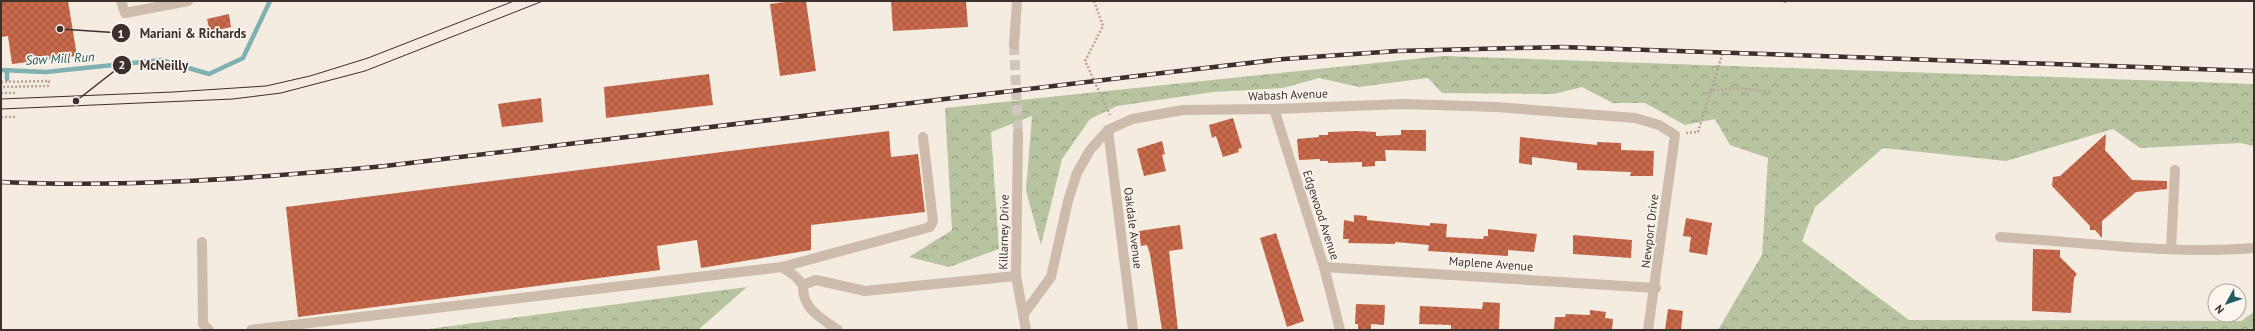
<svg xmlns="http://www.w3.org/2000/svg" width="2255" height="331" font-family="'PT Sans',sans-serif">
  <style>
    .forest { fill: url(#forest-crowns) }
    .lines { fill: none; stroke-linecap: round; stroke-linejoin: round }
    .stream { stroke: #7fb0b2; stroke-width: 4.5 }
    .building { fill: url(#building-cross-hatch) }
    .minor-tunnel { stroke: #cfc6bd; stroke-width: 10; stroke-dasharray: 10 5; stroke-linecap: butt }
    .path { stroke: #b9a596; stroke-width: 2.5; stroke-dasharray: 2 2; stroke-linecap: butt }
    .minor { stroke: #cdbbac; stroke-width: 10 }
    .tram { stroke: #3b302b; stroke-width: 1 }
    .rail-casing { stroke: #3b302b; stroke-width: 4.5 }
    .rail { stroke: #fbf5ee; stroke-width: 3; stroke-dasharray: 9; stroke-linecap: butt }
    .labels { text-anchor: middle; stroke-width: 3.5; stroke-linejoin: round; paint-order: stroke }
    .street-label { font-size: 12px; fill: #3b302b; stroke: #fbf5ee }
    .water-label { font-size: 13px; font-style: italic; fill: #1f5a5e; stroke: #fbf5ee }
    .leader { fill: none; stroke: #3b302b; stroke-width: 1.5 }
    .callout-dot { fill: #3b302b; stroke: #fbf5ee; stroke-width: 1.5 }
    .mark-label { font-size: 12px; text-anchor: middle; font-weight: bold; fill: #fff }
    .callout-label { font-size: 13px; text-anchor: middle; font-weight: bold; fill: #3b302b; stroke: #fbf5ee; stroke-width: 3.5; stroke-linejoin: round; paint-order: stroke }
  </style>
  <defs>
    <pattern id="forest-crowns" width="20" height="18" patternUnits="userSpaceOnUse"><rect width="20" height="18" fill="#b8c4a0"/><path d="M2 6a3 3 0 1 1 6 0M12 15a3 3 0 1 1 6 0" fill="none" stroke="#97a083"/></pattern>
    <pattern id="building-cross-hatch" width="8" height="8" patternUnits="userSpaceOnUse"><rect width="8" height="8" fill="#c8694b"/><path d="M0 0l8 8M0 8l8-8" fill="none" stroke="#a4573f"/></pattern>
  </defs>
  <rect width="100%" height="100%" fill="#f4ebe1"/>
  <g class="forest">
    <path d="M1443 56 2254 84V146L2240 143 2140 148 2113 129 2006 161 1883 148 1815 207 1802 241 1909 320 2241 321 2254 312V330H1718L1762 255 1768 158 1730 145 1715 119 1685 125 1645 103H1613L1582 87 1554 94 1442 93 1428 78 1359 87 1319 78 1283 88 1213 92 1117 106 1090 119 1062 159 1041 245 1026 191 1032 116 991 132 999 249 949 267 909 257 952 230 945 108Z"/>
    <path d="M747 287 698 330H421Z"/>
  </g>
  <g class="lines">
    <g class="stream">
      <path d="M1 70 46 72 161 60 209 74 243 58 270 1"/>
      <path d="M7 79V70"/>
    </g>
  </g>
  <g class="building">
    <path d="M1 1H68L77 56 12 64 8 36 1 37Z"/>
    <path d="M792 1H806L816 71 780 76 770 4Z"/>
    <path d="M891 1H966L968 27 893 31Z"/>
    <path d="M229 14 231 27 210 32 207 19Z"/>
    <path d="M709 74 713 105 606 118 604 87Z"/>
    <path d="M541 98 543 122 502 127 498 104Z"/>
    <path d="M1233 118 1242 148 1238 149 1239 152 1223 157 1216 136 1212 138 1209 125Z"/>
    <path d="M1401 130H1426V151L1385 150 1386 161H1375V166L1362 167V162L1328 163V161H1320V159L1299 160 1297 139 1319 137V135H1328V132L1356 131 1376 132V136L1401 135Z"/>
    <path d="M889 131 891 157 918 154 925 212 811 225V250L701 268 697 240 657 246 660 270 298 317 286 207Z"/>
    <path d="M2106 134 2105 150 2132 180 2167 181V189L2136 192 2102 221V238L2095 230H2090V226L2052 186 2053 177 2060 176Z"/>
    <path d="M1520 137 1597 145V142L1621 143V150L1654 151 1653 176H1630L1631 172 1577 170V163L1532 157V165L1519 163Z"/>
    <path d="M1162 141 1165 154 1162 155 1166 171 1144 176 1137 149Z"/>
    <path d="M1354 215 1367 216V220L1430 226V223L1447 224 1446 237 1483 239 1484 236H1488V229L1537 234 1534 252 1508 250V256L1428 251 1429 245 1395 242V244L1348 243 1349 239H1343L1344 220 1354 222Z"/>
    <path d="M1686 218 1712 223 1707 255 1689 252 1691 237 1683 236Z"/>
    <path d="M1180 225 1183 249 1169 251 1178 330H1162L1150 254 1147 245 1141 246 1139 231Z"/>
    <path d="M1276 233 1304 321 1287 327 1260 238Z"/>
    <path d="M1573 235 1632 240 1631 258 1573 254Z"/>
    <path d="M2033 249 2060 250V257L2077 274 2074 278 2071 313 2032 311Z"/>
    <path d="M1483 302 1500 303 1499 330H1451V325L1419 324 1420 306 1482 309Z"/>
    <path d="M1356 304 1385 305 1384 325 1371 324V330L1358 329V324H1355Z"/>
    <path d="M1668 309 1683 311 1681 330H1665Z"/>
    <path d="M1590 310 1606 312 1605 318 1613 319 1612 330 1554 329 1555 317H1565L1566 314 1590 315Z"/>
  </g>
  <g class="lines">
    <path class="minor-tunnel" d="M1014 45 1018 133"/>
    <g class="path">
      <path d="M1094 1 1103 26 1085 61 1110 115"/>
      <path d="M1785 3V1"/>
      <path d="M1 82 49 81 48 86 1 87"/>
      <path d="M1709 91 1737 88 1772 92"/>
      <path d="M1 93H15"/>
      <path d="M1 117H16"/>
      <path d="M1686 133 1698 132 1723 52"/>
    </g>
    <g class="minor">
      <path d="M121 1 125 13 188 1"/>
      <path d="M1014 45 1017 1"/>
      <path d="M1274 109 1324 267 1340 330"/>
      <path d="M1108 130 1133 330"/>
      <path d="M1018 133 1016 276 1026 330"/>
      <path d="M2000 237C2085 242 2169 255 2254 248"/>
      <path d="M202 242 203 324 209 330"/>
      <path d="M2171 249 2175 170"/>
      <path d="M782 267 930 227 933 221 923 137"/>
      <path d="M1324 267 1656 288"/>
      <path d="M1023 315 1051 277 1068 201 1077 173 1090 150 1108 130 1132 119 1183 110 1274 109 1403 104 1497 107 1635 118 1659 125 1675 135 1648 330"/>
      <path d="M251 330 782 267 795 276 803 285"/>
      <path d="M838 330C820 317 802 309 803 285L816 280 865 291 1016 276"/>
    </g>
    <g class="tram">
      <path d="M1 99 173 92 266 86 310 76 368 58 514 1"/>
      <path d="M1 109 233 99 281 93 365 71 543 1"/>
    </g>
    <defs>
      <path id="rail" d="M1 182C129 188 258 178 385 166L1162 73 1284 59 1397 51 1561 47 2254 71"/>
    </defs>
    <use href="#rail" class="rail-casing"/>
    <use href="#rail" class="rail"/>
  </g>
  <g class="labels">
    <g class="street-label">
      <text transform="translate(1288 95) rotate(-2)" y="4">Wabash Avenue</text>
      <text transform="translate(1321 215) rotate(72)" y="4">Edgewood Avenue</text>
      <text transform="translate(1133 228) rotate(83)" y="4">Oakdale Avenue</text>
      <text transform="translate(1650 231) rotate(-83)" y="4">Newport Drive</text>
      <text transform="translate(1004 232) rotate(-89)" y="4">Killarney Drive</text>
      <text transform="translate(1491 264) rotate(4)" y="4">Maplene Avenue</text>
    </g>
    <g class="water-label">
      <text transform="translate(60 58) rotate(-3)" y="5">Saw Mill Run</text>
    </g>
  </g>
  <path class="leader" d="M60 29L121 33M76 101L122 65"/>
  <g class="callout-dot">
    <circle cx="60" cy="29" r="4"/>
    <circle cx="76" cy="101" r="4"/>
    <circle cx="121" cy="33" r="10"/>
    <circle cx="122" cy="65" r="10"/>
  </g>
  <g class="mark-label">
    <text x="121" y="38">1</text>
    <text x="122" y="69">2</text>
  </g>
  <g class="callout-label">
    <text x="193" y="38">Mariani &amp; Richards</text>
    <text x="164" y="70">McNeilly</text>
  </g>
  <rect width="2255" height="331" fill="none" stroke="#3b302b" stroke-width="4"/>
  <g transform="translate(2227 303) rotate(230)"><circle r="19" fill="#fbf5ee" stroke="#aea6a0"/>
  <path d="M0-3L7 15L0 10L-7 15Z" fill="#1f5a5e"/>
  <text y="-6" font-size="11" font-weight="bold" text-anchor="middle" fill="#3b302b">N</text>
  </g>
</svg>
